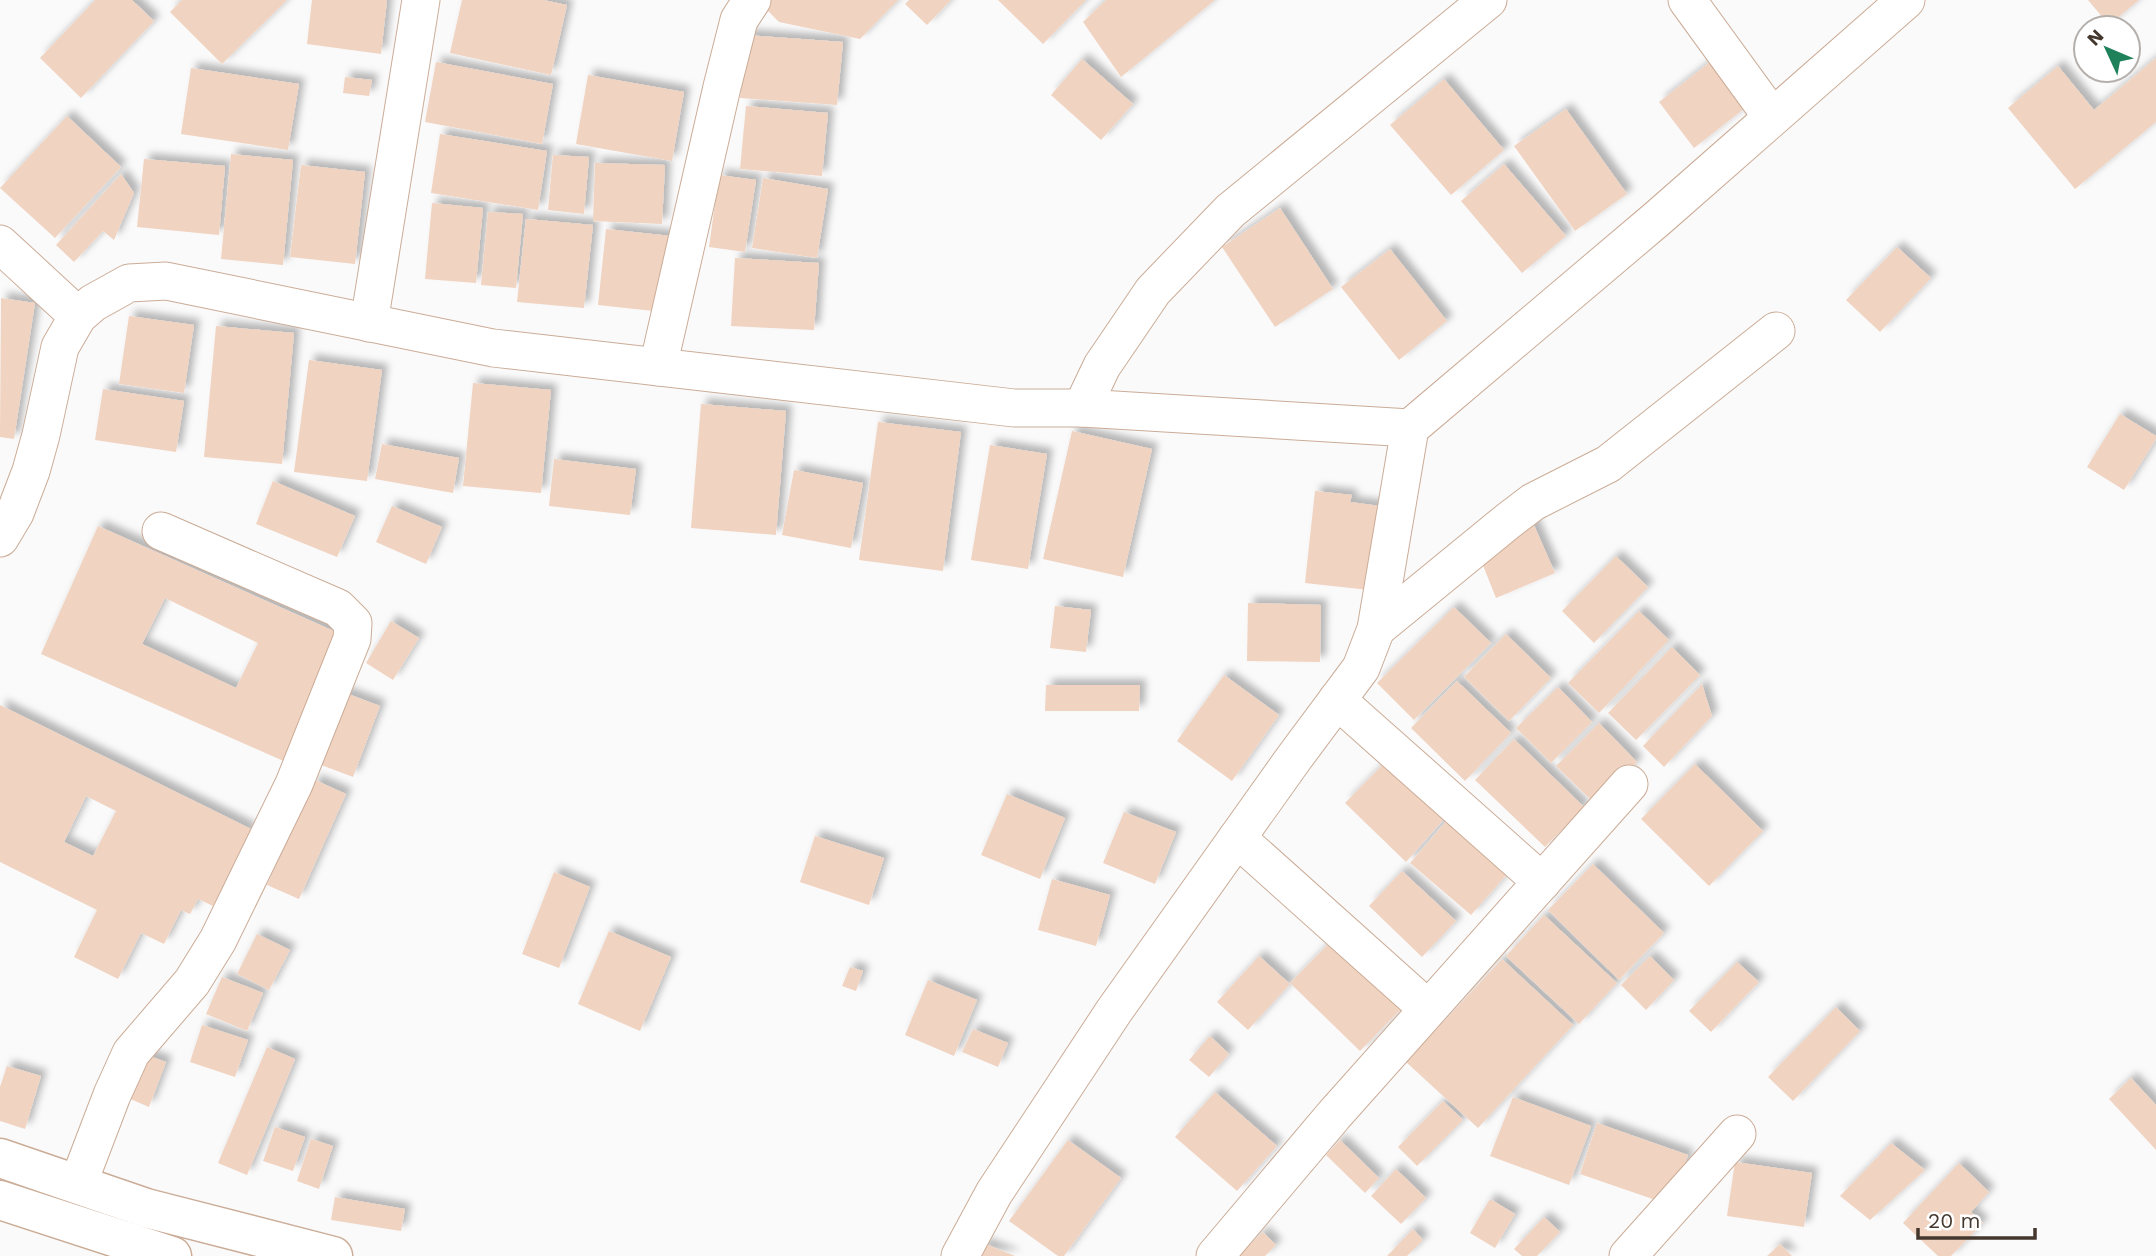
<svg xmlns="http://www.w3.org/2000/svg" width="2156" height="1256" font-family="'Work Sans',sans-serif">
  <style>
    .building { fill: #f1d3c1; fill-rule: evenodd; filter: url(#shadow) }
    .lines { fill: none; stroke-linecap: round; stroke-linejoin: round }
    .street-casing { stroke: #cbac97; stroke-width: 39 }
    .secondary-casing { stroke: #cbac97; stroke-width: 41 }
    .street { stroke: #fff; stroke-width: 37 }
    .secondary { stroke: #fff; stroke-width: 38 }
  </style>
  <defs>
    <filter id="shadow"><feDropShadow dx="6" dy="-6" stdDeviation="3.5" flood-color="#0004"/></filter>
  </defs>
  <rect width="100%" height="100%" fill="#fafafa"/>
  <g class="building">
    <path d="M95 0H132L154 21 81 98 40 58Z"/>
    <path d="M182 0H287L222 64 170 12Z"/>
    <path d="M312 0H387L381 54 307 44Z"/>
    <path d="M462 0H543L567 5 551 75 450 53Z"/>
    <path d="M771 0H898L860 39 779 22 764 7Z"/>
    <path d="M909 0H951L927 25 905 4Z"/>
    <path d="M998 0H1086L1043 44Z"/>
    <path d="M1106 0H1215L1121 77 1083 22Z"/>
    <path d="M2088 0H2139L2109 25Z"/>
    <path d="M746 35 843 42 837 105 740 98Z"/>
    <path d="M2156 58V122L2075 189 2008 108 2058 66 2094 110Z"/>
    <path d="M1082 59 1133 104 1101 140 1051 95Z"/>
    <path d="M436 62 553 84 542 144 425 122Z"/>
    <path d="M1710 62 1745 108 1694 148 1659 102Z"/>
    <path d="M191 68 299 84 288 150 181 134Z"/>
    <path d="M588 75 684 92 672 161 576 144Z"/>
    <path d="M345 77 372 80 369 96 343 93Z"/>
    <path d="M1444 79 1504 150 1451 195 1390 125Z"/>
    <path d="M746 106 828 113 822 176 740 169Z"/>
    <path d="M1566 109 1627 194 1575 231 1514 146Z"/>
    <path d="M67 116 121 167 55 238 0 188Z"/>
    <path d="M440 134 547 151 538 210 431 193Z"/>
    <path d="M231 154 293 160 283 265 221 259Z"/>
    <path d="M553 155 589 157 584 214 548 210Z"/>
    <path d="M144 159 225 166 219 235 137 227Z"/>
    <path d="M595 163 665 165 662 224 593 221Z"/>
    <path d="M1504 164 1566 236 1522 273 1461 201Z"/>
    <path d="M301 165 365 172 355 264 290 257Z"/>
    <path d="M121 174 134 193 114 240 103 231 74 262 56 245Z"/>
    <path d="M719 175 756 180 745 252 709 247Z"/>
    <path d="M763 178 828 189 817 258 752 248Z"/>
    <path d="M432 203 483 208 476 283 425 279Z"/>
    <path d="M1280 208 1333 289 1275 327 1222 247Z"/>
    <path d="M488 212 523 214 516 288 481 285Z"/>
    <path d="M526 219 593 225 584 308 517 302Z"/>
    <path d="M606 229 671 236 663 312 598 305Z"/>
    <path d="M1897 247 1931 278 1880 332 1846 300Z"/>
    <path d="M1390 249 1447 321 1399 360 1341 287Z"/>
    <path d="M735 258 819 263 814 330 731 326Z"/>
    <path d="M1 298 35 303 14 439 0 437Z"/>
    <path d="M129 316 194 325 184 393 119 384Z"/>
    <path d="M216 326 294 333 282 464 204 457Z"/>
    <path d="M309 360 382 370 367 481 294 472Z"/>
    <path d="M473 383 551 390 541 493 463 486Z"/>
    <path d="M103 389 184 401 176 452 95 440Z"/>
    <path d="M701 404 786 411 776 535 691 528Z"/>
    <path d="M2120 414 2156 436V439L2124 490 2087 467Z"/>
    <path d="M878 422 961 432 943 571 859 560Z"/>
    <path d="M1072 431 1152 449 1123 577 1043 559Z"/>
    <path d="M382 444 459 458 453 493 375 479Z"/>
    <path d="M990 445 1047 454 1028 569 971 560Z"/>
    <path d="M554 459 636 469 630 515 549 506Z"/>
    <path d="M794 470 863 483 851 548 782 535Z"/>
    <path d="M273 481 355 516 337 557 256 524Z"/>
    <path d="M1315 491 1352 495 1350 502 1380 506 1369 590 1305 583Z"/>
    <path d="M392 506 442 527 426 564 376 542Z"/>
    <path d="M1529 514 1555 573 1496 598 1480 558Z"/>
    <path d="M98 526 345 636 288 763 41 654ZM165 598 258 643 236 688 142 644Z"/>
    <path d="M1616 556 1648 587 1594 643 1562 611Z"/>
    <path d="M1248 603 1321 605 1320 662 1247 661Z"/>
    <path d="M1055 606 1091 610 1086 652 1050 648Z"/>
    <path d="M1454 607 1491 643 1414 720 1377 683Z"/>
    <path d="M1639 611 1669 640 1599 713 1568 683Z"/>
    <path d="M391 621 419 638 393 680 366 663Z"/>
    <path d="M1506 634 1551 678 1509 721 1464 677Z"/>
    <path d="M1672 647 1700 675 1636 740 1608 713Z"/>
    <path d="M1224 675 1279 715 1232 781 1177 741Z"/>
    <path d="M1457 681 1511 733 1465 781 1411 728Z"/>
    <path d="M1702 684 1712 716 1664 767 1643 746Z"/>
    <path d="M1046 685H1140L1139 711H1045Z"/>
    <path d="M1558 687 1592 722 1551 763 1516 728Z"/>
    <path d="M343 692 380 706 353 777 316 763Z"/>
    <path d="M0 705 251 829 213 906 198 899 190 914 181 910 164 944 141 933 118 979 74 957 97 910 0 862ZM86 796 116 811 93 856 64 842Z"/>
    <path d="M1599 723 1637 762 1595 804 1556 766Z"/>
    <path d="M1514 739 1584 807 1545 847 1475 780Z"/>
    <path d="M1392 755 1451 811 1406 862 1345 803Z"/>
    <path d="M1695 764 1763 831 1709 886 1641 819Z"/>
    <path d="M315 780 346 794 299 899 267 885Z"/>
    <path d="M1007 794 1065 818 1040 879 981 855Z"/>
    <path d="M1456 810 1517 863 1471 915 1410 863Z"/>
    <path d="M1124 812 1176 832 1155 884 1103 863Z"/>
    <path d="M815 836 884 858 869 905 800 882Z"/>
    <path d="M1593 864 1664 933 1619 980 1548 910Z"/>
    <path d="M1402 871 1456 921 1422 957 1369 906Z"/>
    <path d="M554 872 590 887 559 968 522 954Z"/>
    <path d="M1052 879 1110 895 1096 946 1038 930Z"/>
    <path d="M1544 915 1617 983 1579 1024 1506 956Z"/>
    <path d="M609 931 671 957 640 1031 578 1004Z"/>
    <path d="M257 934 290 950 269 990 237 974Z"/>
    <path d="M1338 934 1408 1002 1360 1051 1290 983Z"/>
    <path d="M1259 956 1290 984 1248 1030 1217 1002Z"/>
    <path d="M1650 956 1674 980 1646 1010 1621 985Z"/>
    <path d="M1502 959 1573 1025 1478 1128 1406 1062Z"/>
    <path d="M1737 962 1759 982 1711 1032 1689 1011Z"/>
    <path d="M850 967 863 971 856 991 842 986Z"/>
    <path d="M222 977 263 993 247 1031 206 1014Z"/>
    <path d="M928 980 977 1000 954 1056 905 1035Z"/>
    <path d="M1836 1007 1860 1031 1793 1101 1768 1077Z"/>
    <path d="M202 1025 248 1040 235 1077 190 1062Z"/>
    <path d="M973 1029 1008 1043 998 1067 962 1052Z"/>
    <path d="M1210 1036 1229 1054 1209 1077 1189 1060Z"/>
    <path d="M267 1047 295 1059 247 1175 218 1163Z"/>
    <path d="M144 1054 166 1062 149 1107 128 1098Z"/>
    <path d="M7 1066 41 1076 25 1129 0 1121V1087Z"/>
    <path d="M2131 1078 2156 1105V1150L2109 1099Z"/>
    <path d="M1215 1092 1277 1146 1237 1191 1175 1137Z"/>
    <path d="M1513 1097 1591 1126 1569 1185 1490 1156Z"/>
    <path d="M1443 1101 1463 1120 1417 1166 1398 1147Z"/>
    <path d="M1597 1123 1688 1155 1670 1205 1580 1174Z"/>
    <path d="M275 1127 305 1137 293 1171 263 1161Z"/>
    <path d="M311 1139 333 1146 319 1189 297 1181Z"/>
    <path d="M1068 1140 1121 1178 1064 1256H1058L1009 1221Z"/>
    <path d="M1340 1140 1379 1178 1365 1193 1326 1155Z"/>
    <path d="M1891 1143 1925 1170 1870 1220 1840 1196Z"/>
    <path d="M1735 1162 1812 1173 1804 1227 1727 1216Z"/>
    <path d="M1959 1163 1989 1192 1971 1212 1983 1223 1951 1256H1938L1903 1223Z"/>
    <path d="M1396 1169 1426 1198 1401 1224 1371 1196Z"/>
    <path d="M335 1197 405 1209 401 1231 331 1220Z"/>
    <path d="M1490 1199 1515 1214 1495 1248 1470 1233Z"/>
    <path d="M1544 1217 1560 1232 1537 1256H1522L1514 1249Z"/>
    <path d="M1413 1229 1423 1240 1407 1256H1387Z"/>
    <path d="M1263 1232 1276 1245 1265 1256H1238Z"/>
    <path d="M983 1243 1015 1256H978Z"/>
    <path d="M1780 1244 1792 1256H1767Z"/>
  </g>
  <g class="lines">
    <defs>
      <g id="street">
        <path d="M1687 0 1772 117"/>
        <path d="M0 244 78 316"/>
        <path d="M369 323 421 0"/>
        <path d="M658 367 722 87 739 20 752 0"/>
        <path d="M1082 408 1102 366 1153 291 1230 211 1488 0"/>
        <path d="M0 538 15 513 31 471 41 435 60 347 78 316 93 303 129 283 166 281 493 348 1014 408H1082L1410 428"/>
        <path d="M1376 629 1508 521 1533 502 1608 464 1776 331"/>
        <path d="M1337 700 1542 882"/>
        <path d="M1237 838 1428 1009"/>
        <path d="M78 1184 112 1095 131 1053 192 982 218 940 294 784 352 639 353 623 338 608 161 531"/>
        <path d="M960 1256 994 1193 1114 1011 1294 758 1361 668 1376 629 1410 428 1658 218 1906 0"/>
        <path d="M1215 1256 1334 1115 1629 784"/>
        <path d="M1628 1256 1737 1134"/>
      </g>
      <g id="secondary">
        <path d="M0 1158 146 1208 333 1256"/>
        <path d="M0 1200 172 1256"/>
      </g>
    </defs>
    <use href="#street" class="street-casing"/>
    <use href="#secondary" class="secondary-casing"/>
    <use href="#street" class="street"/>
    <use href="#secondary" class="secondary"/>
  </g>
  <g transform="translate(2107 49) rotate(314)"><circle r="33" fill="#ffffff" stroke="#b4afab" stroke-width="2"/>
  <path d="M0-5L12 26L0 18L-12 26Z" fill="#1f815a"/>
  <text y="-10" font-size="19" font-weight="bold" text-anchor="middle" fill="#44372e">N</text>
  </g>
  <path d="M1918 1228v10h117v-10" fill="none" stroke="#44372e" stroke-width="3.5"/>
  <text x="1928" y="1228" font-size="21" fill="#44372e" stroke="#ffffff" stroke-width="5" paint-order="stroke">20 m</text>
</svg>
